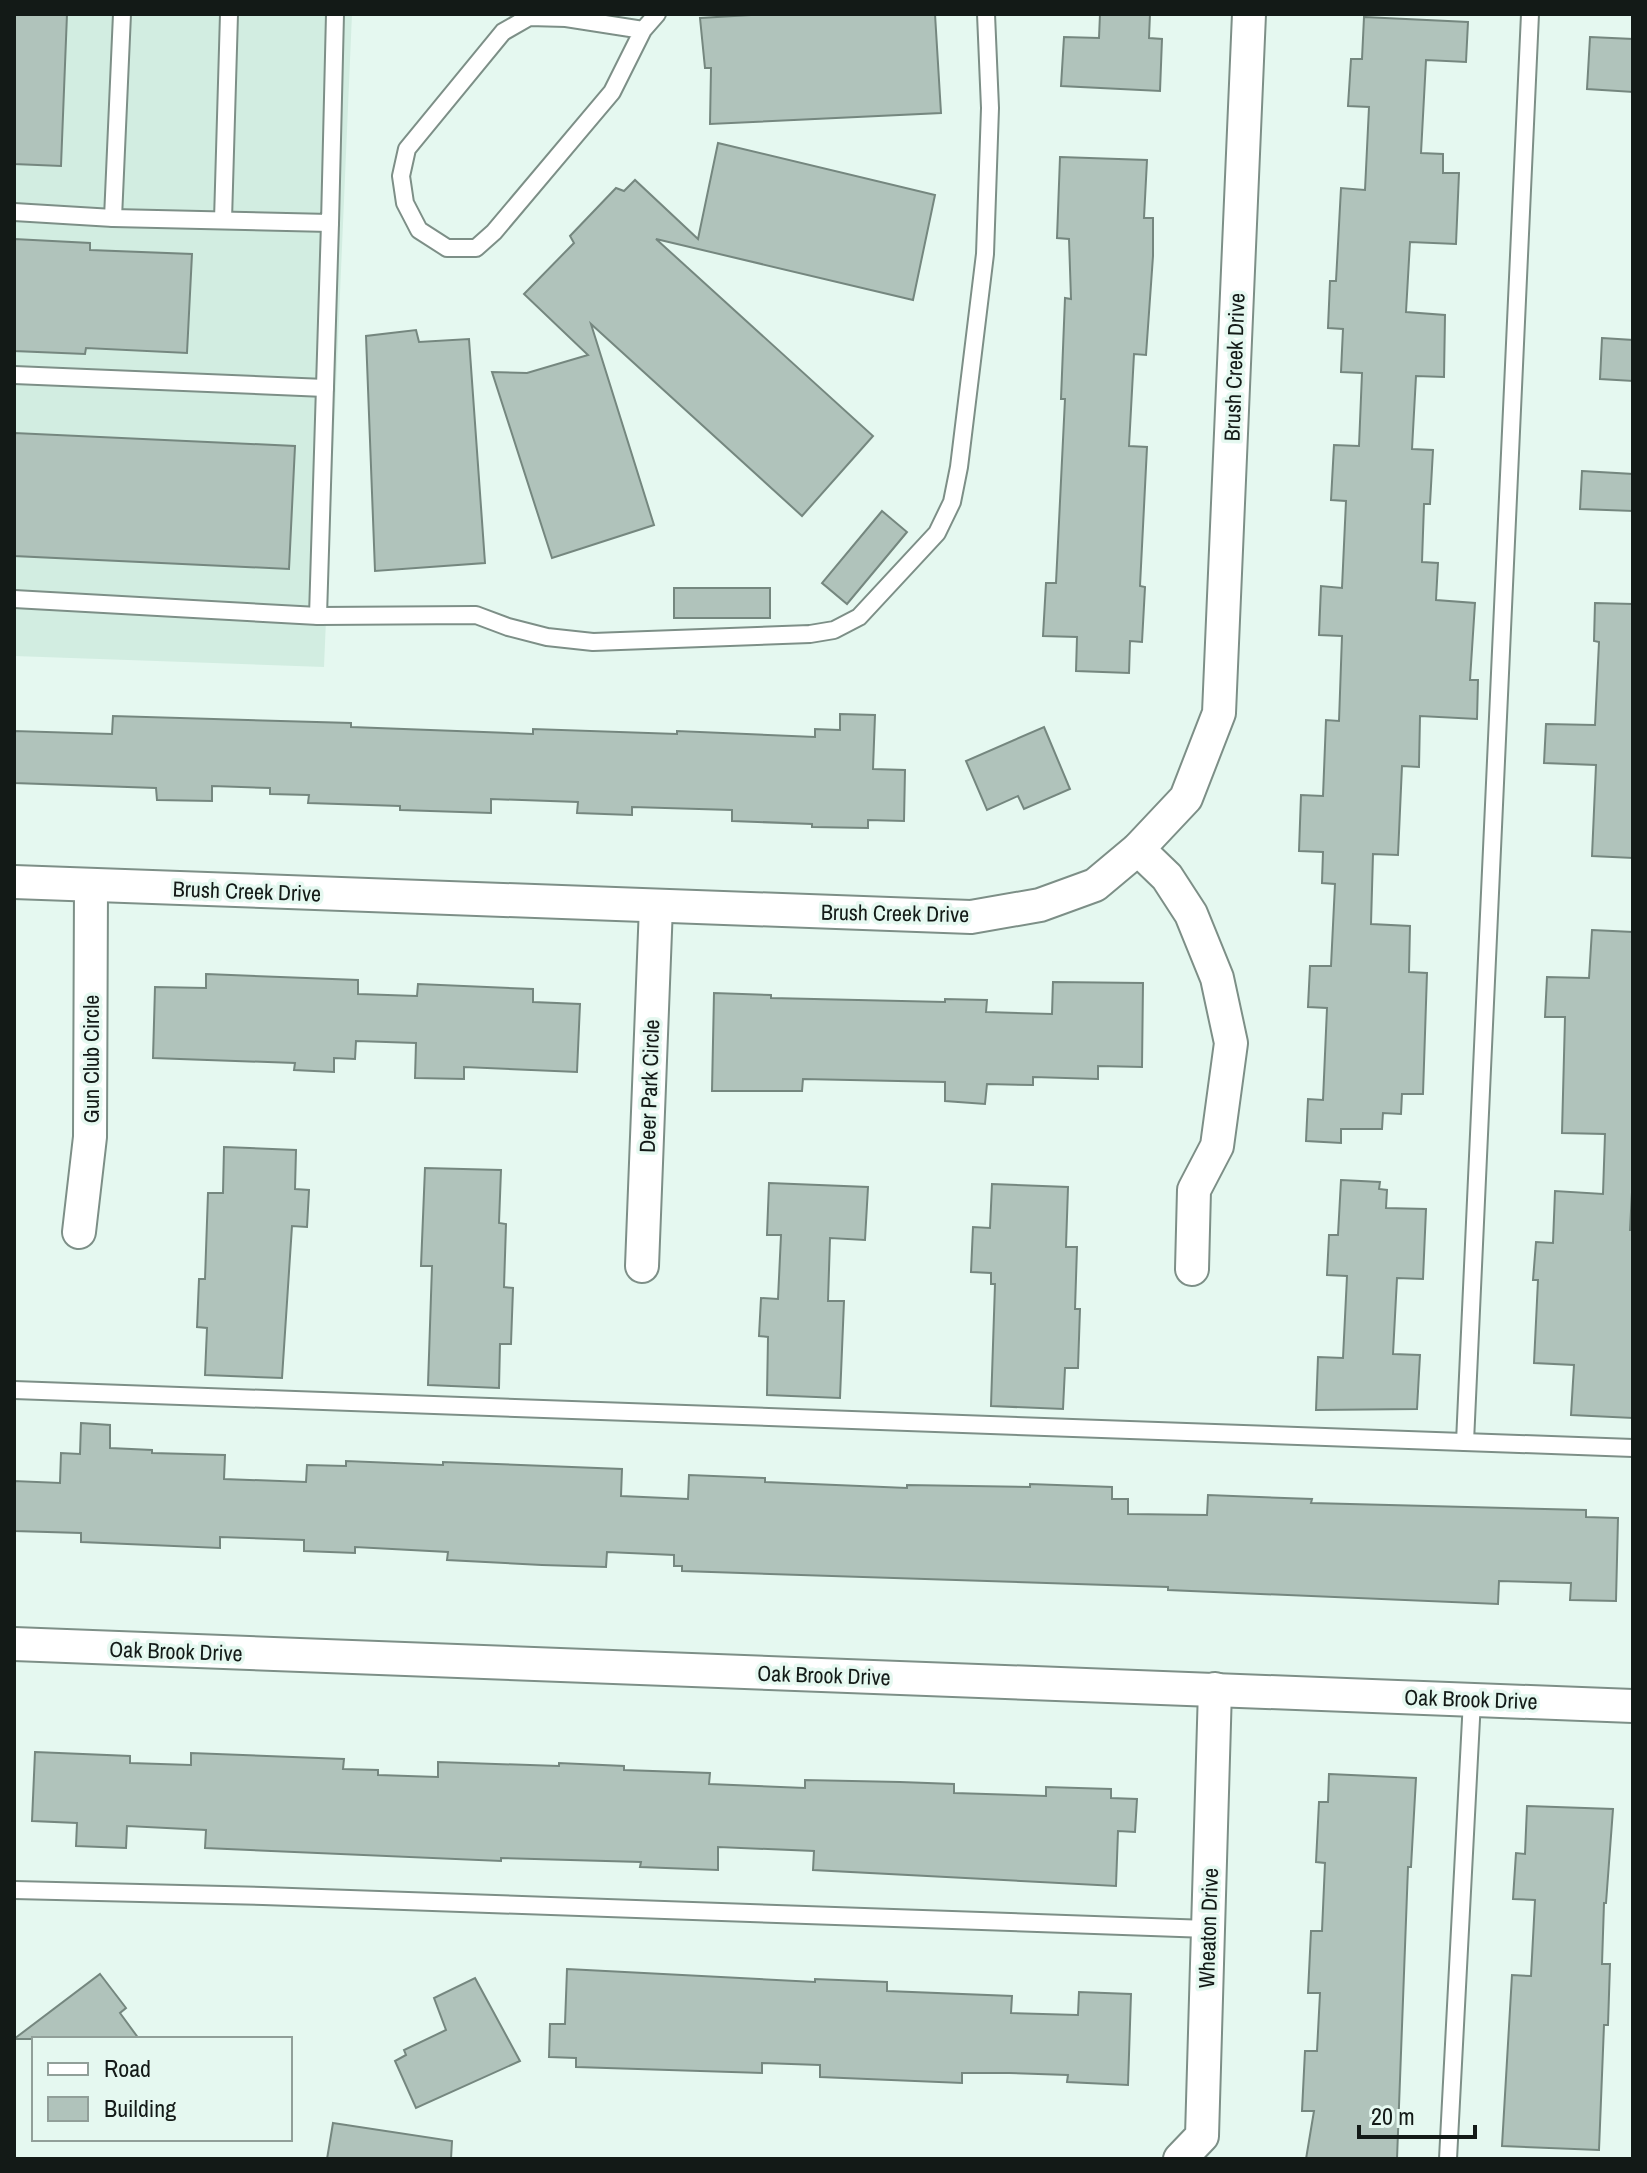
<svg xmlns="http://www.w3.org/2000/svg" width="1647" height="2173" font-family="'Archivo Narrow',sans-serif">
  <style>
    .built { fill: #d2ede1 }
    .building { fill: #b0c3bb; stroke: #75877f; stroke-width: 2 }
    .lines { fill: none; stroke-linecap: round; stroke-linejoin: round }
    .service-casing { stroke: #7d8f87; stroke-width: 20 }
    .minor-casing { stroke: #7d8f87; stroke-width: 36 }
    .service { stroke: #fff; stroke-width: 16 }
    .minor { stroke: #fff; stroke-width: 32 }
    .labels { text-anchor: middle; stroke-width: 7; stroke-linejoin: round; paint-order: stroke }
    .street-label { font-size: 22px; fill: #131a17; stroke: #e5f8f0 }
  </style>
  <rect width="100%" height="100%" fill="#e5f8f0"/>
  <path class="built" d="M14 14H352L324 667 14 656Z"/>
  <g class="building">
    <path d="M14 14H67L61 166 14 164Z"/>
    <path d="M767 14H935L941 113 710 124 711 68H705L700 18Z"/>
    <path d="M1100 14H1150L1149 38 1162 39 1160 91 1061 86 1064 37 1099 38Z"/>
    <path d="M1364 17 1468 22 1466 62 1426 60 1421 153 1443 154V173H1459L1456 244 1410 242 1406 312 1445 315 1444 377 1416 376 1412 449 1433 450 1430 504H1424L1422 562 1438 563 1436 600 1475 603 1470 680H1478L1477 719 1420 716 1419 767 1402 766 1398 855 1373 854 1371 924 1410 926 1409 972 1427 973 1423 1094H1402L1401 1114 1383 1113 1382 1129H1341V1143L1306 1141 1308 1099 1323 1100 1327 1008 1308 1007 1310 966H1331L1335 884 1322 883 1323 852 1299 851 1301 795 1323 796 1326 720 1339 721 1342 636 1319 635 1321 586 1342 588 1346 501 1331 500 1334 445 1359 446 1362 373 1341 372 1343 329 1328 328 1330 281H1336L1341 188 1365 190 1369 107 1348 106 1351 59H1362Z"/>
    <path d="M1590 37 1633 39V92L1587 89Z"/>
    <path d="M718 143 935 195 913 300 656 239 873 436 802 516 591 324 654 525 552 558 492 372 527 373 588 355 524 294 574 243 570 236 616 188 624 191 635 180 698 239Z"/>
    <path d="M1060 157 1147 160 1144 218H1153V256L1146 355 1134 354 1129 446 1147 447 1140 586 1145 587 1142 642 1130 641 1129 673 1076 671 1077 637 1043 636 1046 583H1056L1065 399H1061L1065 298 1071 299 1069 239 1057 238Z"/>
    <path d="M14 239 90 243V250L192 254 187 353 86 348 85 354 14 351Z"/>
    <path d="M416 330 419 342 469 339 485 563 375 571 366 336Z"/>
    <path d="M1602 338 1633 340V381L1600 379Z"/>
    <path d="M14 433 295 446 289 569 14 556Z"/>
    <path d="M1582 471 1633 474V511L1580 509Z"/>
    <path d="M882 511 907 532 847 604 822 583Z"/>
    <rect x="674" y="588" width="96" height="30"/>
    <path d="M1595 603 1633 604V858L1592 856 1596 765 1544 763 1546 724 1595 725 1599 642 1594 641Z"/>
    <path d="M840 714 875 715 873 769 905 770 904 821 868 820V828L812 827V824L732 821V810L632 807V815L577 813 578 802 491 799V813L400 810V806L308 803 309 795 270 794V788L212 786V801L157 800 156 788 14 783V731L112 734 113 716 351 723V727L533 734V729L677 734V731L815 737V729L840 730Z"/>
    <path d="M1044 727 1070 789 1024 809 1018 796 987 810 966 761Z"/>
    <path d="M1592 930 1633 932V1173L1630 1230H1633V1418L1571 1415 1574 1365 1534 1363 1538 1280H1533L1536 1242 1553 1243 1555 1191 1603 1194 1605 1134 1562 1133 1565 1017H1545L1547 977 1589 978Z"/>
    <path d="M206 974 358 980V994L417 996 418 984 533 989V1002L580 1004 577 1072 464 1067V1079L415 1078 416 1043 356 1041 355 1059 334 1058V1072L294 1070 295 1063 153 1058 155 987 206 988Z"/>
    <path d="M1053 982 1143 983 1142 1067 1098 1066V1079L1033 1077V1085L987 1084 985 1104 945 1101V1082L803 1079 802 1091H712L714 993 771 995V998L945 1002V999L987 1000 986 1012 1052 1014Z"/>
    <path d="M224 1147 296 1150 295 1189 309 1190 307 1227 292 1226 282 1378 205 1375 207 1328 197 1327 199 1279H205L208 1193H223Z"/>
    <path d="M425 1168 501 1170 499 1223 506 1224 504 1287 513 1288 511 1344H500L499 1388 428 1385 432 1266H421Z"/>
    <path d="M1341 1180 1380 1182 1379 1189 1387 1190 1386 1208 1426 1209 1423 1279 1397 1278 1393 1354 1420 1355 1417 1409 1316 1410 1318 1357 1343 1358 1347 1276 1327 1275 1329 1235H1338Z"/>
    <path d="M769 1183 868 1187 865 1240 830 1238 828 1301H844L840 1398 767 1395 768 1337 759 1336 761 1298 778 1299 781 1235H767Z"/>
    <path d="M992 1184 1068 1187 1066 1247H1077L1075 1309H1080L1078 1368H1065L1063 1409 991 1406 995 1284H991V1273L971 1272 973 1227 990 1228Z"/>
    <path d="M81 1423 110 1425V1448L152 1450V1453L225 1455 224 1479 306 1482 307 1465 346 1466V1461L443 1465V1462L622 1469 621 1496 688 1499 689 1475 765 1478V1482L907 1488V1485L1030 1487V1484L1112 1487V1499H1128V1514L1207 1515 1208 1495 1312 1499 1311 1503 1586 1510V1517L1618 1518 1616 1601 1570 1600 1571 1583 1499 1581 1498 1604 1168 1590V1587L682 1571V1566H674V1555L607 1552 606 1567 542 1565 447 1560 448 1552 355 1547V1553L304 1551V1540L220 1537V1548L81 1542V1533L14 1531V1481L60 1483 61 1453 80 1454Z"/>
    <path d="M35 1752 130 1756V1763L191 1765V1753L344 1759 343 1769 378 1770V1775L438 1777V1762L559 1766V1763L624 1766V1770L710 1773 709 1784 805 1788V1780L900 1782 954 1784V1793L1046 1796V1787L1111 1789V1798L1137 1799 1135 1832 1118 1831 1116 1886 813 1870 814 1851 718 1847V1870L640 1867 641 1862 501 1858V1861L205 1848 206 1830 127 1826 126 1848 76 1846 77 1823 32 1821Z"/>
    <path d="M1329 1774 1416 1778 1411 1867H1408L1397 2159H1306L1314 2111H1302L1305 2051H1317L1320 1993H1308L1311 1931H1322L1325 1863 1316 1862 1319 1802H1328Z"/>
    <path d="M1527 1806 1613 1809 1606 1903H1604L1602 1964H1610L1608 2025H1604L1599 2150 1502 2146 1512 1975 1531 1976 1535 1900 1513 1899 1516 1853 1525 1854Z"/>
    <path d="M567 1969 815 1982V1979L887 1982V1991L1012 1996 1011 2013 1078 2015 1079 1992 1131 1994 1128 2085 1067 2082 1068 2075 1009 2073H962V2083L820 2077V2065L762 2063V2073L576 2067V2058L549 2057 550 2024H565Z"/>
    <path d="M100 1974 126 2008 120 2013 139 2039H14Z"/>
    <path d="M475 1978 520 2061 416 2108 395 2061 406 2055 404 2050 446 2030 434 1998Z"/>
    <path d="M333 2123 452 2141 451 2159H327Z"/>
  </g>
  <g class="lines">
    <defs>
      <g id="service">
        <path d="M643 30 566 18 529 17 503 32 407 149 401 176 405 203 419 230 447 248H476L494 232 612 92 643 30 657 14"/>
        <path d="M14 212 113 218 330 223 335 14"/>
        <path d="M113 218 122 14"/>
        <path d="M223 220 229 14"/>
        <path d="M14 375 325 388"/>
        <path d="M14 599 318 616 476 615 508 627 547 637 593 642 810 634 834 630 859 617 937 533 952 502 959 467 985 254 990 108 986 14"/>
        <path d="M318 616 330 223"/>
        <path d="M14 1390 1633 1448"/>
        <path d="M1465 1442 1530 14"/>
        <path d="M14 1890 263 1896 1208 1929"/>
        <path d="M1448 2159 1472 1700"/>
      </g>
      <g id="minor">
        <path d="M1138 849 1167 877 1191 914 1217 978 1231 1043 1217 1146 1194 1190 1192 1269"/>
        <path d="M14 882 971 917 1040 905 1095 885 1138 849 1186 798 1219 713 1249 14"/>
        <path d="M79 1232 90 1137 91 886"/>
        <path d="M642 1266 656 906"/>
        <path d="M14 1644 1633 1706"/>
        <path d="M1180 2159 1202 2136 1215 1689"/>
      </g>
    </defs>
    <use href="#service" class="service-casing"/>
    <use href="#minor" class="minor-casing"/>
    <use href="#service" class="service"/>
    <use href="#minor" class="minor"/>
  </g>
  <g class="labels">
    <g class="street-label">
      <text transform="translate(1234 367) rotate(-88)" y="8">Brush Creek Drive</text>
      <text transform="translate(247 891) rotate(2)" y="8">Brush Creek Drive</text>
      <text transform="translate(895 913) rotate(1)" y="8">Brush Creek Drive</text>
      <text transform="translate(91 1059) rotate(-90)" y="8">Gun Club Circle</text>
      <text transform="translate(649 1086) rotate(-88)" y="8">Deer Park Circle</text>
      <text transform="translate(176 1651) rotate(2)" y="8">Oak Brook Drive</text>
      <text transform="translate(824 1675) rotate(2)" y="8">Oak Brook Drive</text>
      <text transform="translate(1471 1699) rotate(2)" y="8">Oak Brook Drive</text>
      <text transform="translate(1208 1928) rotate(-88)" y="8">Wheaton Drive</text>
    </g>
  </g>
  <rect width="1647" height="2173" fill="none" stroke="#131a17" stroke-width="32"/>
  <rect x="32" y="2037" width="260" height="104" fill="#e5f8f0" stroke="#919f99" stroke-width="2"/>
  <rect x="48" y="2063" width="40" height="12" fill="#ffffff" stroke="#919f99" stroke-width="2"/>
  <text x="104" y="2077" font-size="24" fill="#131a17">Road</text>
  <rect x="48" y="2097" width="40" height="24" fill="#b0c3bb" stroke="#919f99" stroke-width="2"/>
  <text x="104" y="2117" font-size="24" fill="#131a17">Building</text>
  <path d="M1359 2125v12h116v-12" fill="none" stroke="#131a17" stroke-width="4"/>
  <text x="1371" y="2125" font-size="24" fill="#131a17" stroke="#e5f8f0" stroke-width="6" paint-order="stroke">20 m</text>
</svg>
